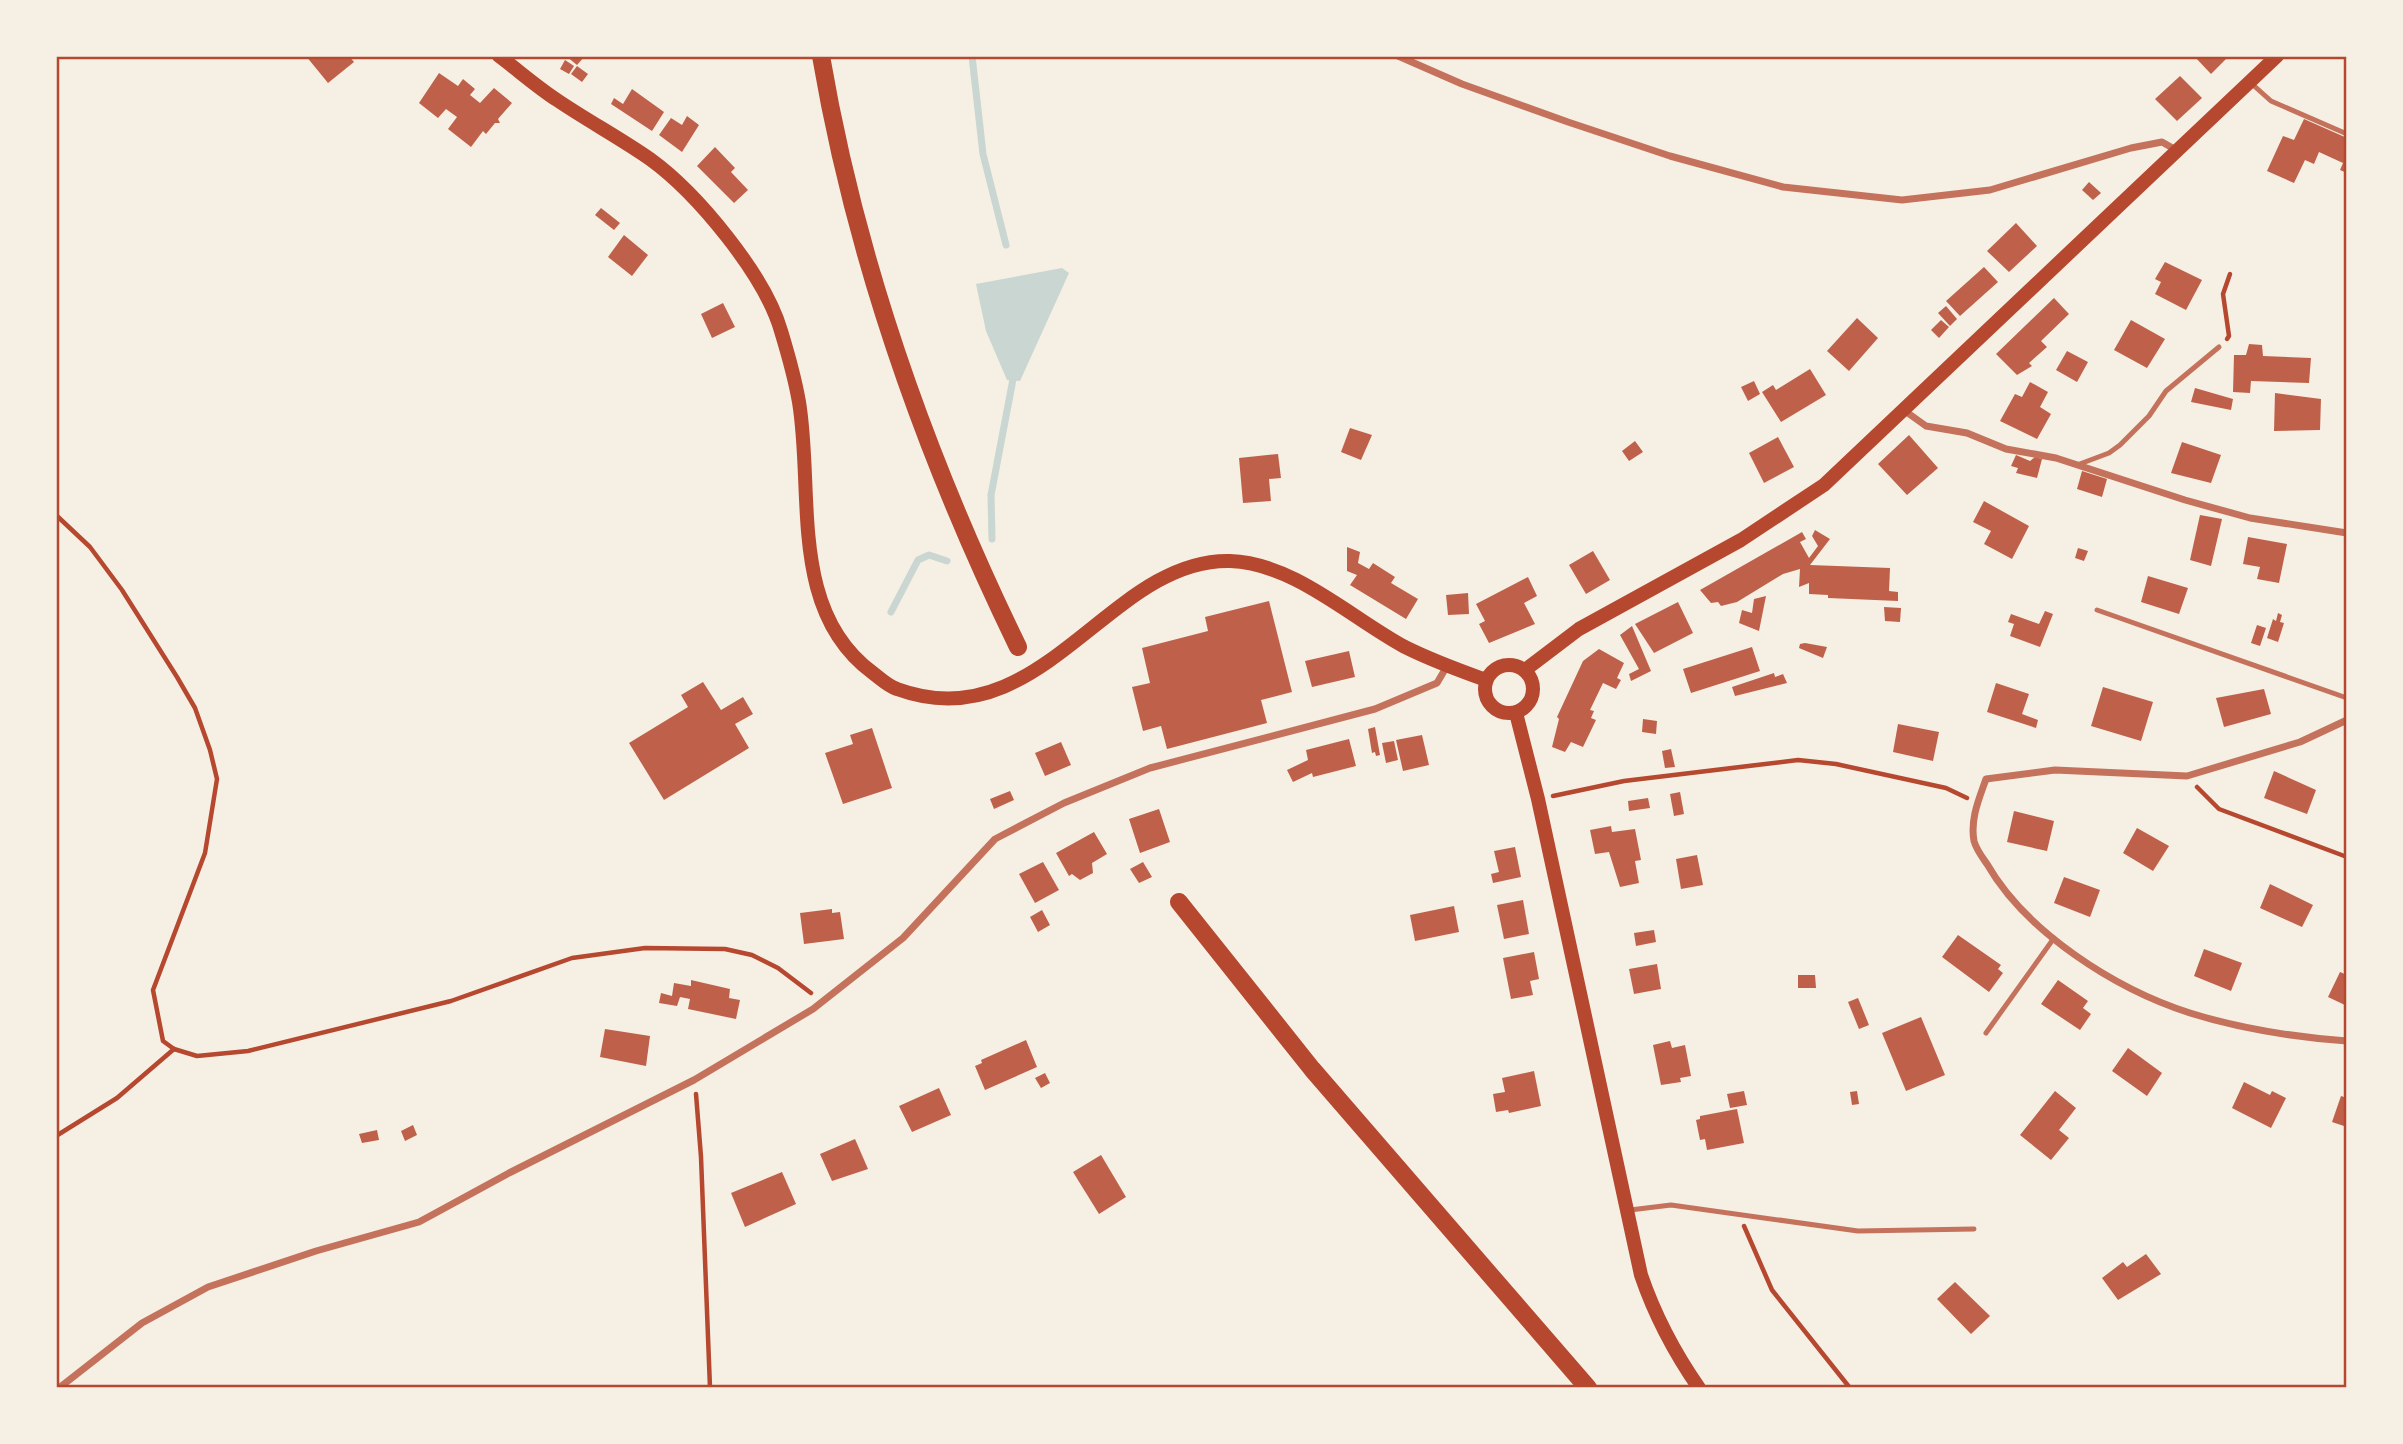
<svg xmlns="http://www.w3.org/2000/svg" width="2403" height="1444" font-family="Overpass,sans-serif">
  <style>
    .water { fill: #c9d6d2 }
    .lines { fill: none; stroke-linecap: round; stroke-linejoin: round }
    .stream { stroke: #c9d6d2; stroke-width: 7 }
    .building { fill: #bf614a }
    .path { stroke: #b5482f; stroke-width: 4.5 }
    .service { stroke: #c5725c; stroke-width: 5 }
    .minor { stroke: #c5725c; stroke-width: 7 }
    .secondary { stroke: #b5482f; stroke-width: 14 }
    .primary { stroke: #b5482f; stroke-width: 18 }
    .neatline { fill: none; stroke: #b5482f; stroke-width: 2.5 }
  </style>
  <rect width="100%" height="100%" fill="#f6efe4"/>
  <path class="water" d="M1062 268 1069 273 1020 381 1007 380 986 331 976 284Z"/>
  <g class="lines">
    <g class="stream">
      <path d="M972 56 983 154 1006 245"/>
      <path d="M992 539 991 495 1014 374"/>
      <path d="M891 612 918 560 929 555 947 561"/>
    </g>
  </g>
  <g class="building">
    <path d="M306 56H349L354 62 328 83Z"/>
    <path d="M566 56H585L577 65Z"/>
    <path d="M2194 56H2229L2211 74Z"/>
    <path d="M565 60 574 66 569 74 560 69Z"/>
    <path d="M577 66 588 74 582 82 571 74Z"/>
    <path d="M439 73 458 86 463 79 475 89 470 95 480 103 494 88 512 103 498 119 500 123H495L486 134 483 131 471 147 448 129 457 117 446 109 438 118 419 103Z"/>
    <path d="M2180 76 2202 98 2177 121 2155 99Z"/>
    <path d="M632 89 664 112 652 131 611 104 614 98 623 104Z"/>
    <path d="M687 116 699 125 682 152 659 135 671 118 682 125Z"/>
    <path d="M2304 119 2347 138V173L2340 170 2343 163 2319 152 2314 164 2305 160 2294 183 2267 171 2283 136 2294 140Z"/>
    <path d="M715 147 735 168 731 172 748 190 734 203 697 166Z"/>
    <path d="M2089 182 2101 193 2093 200 2082 190Z"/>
    <path d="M601 208 620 223 614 230 595 215Z"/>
    <path d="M2016 223 2037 246 2009 272 1987 251Z"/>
    <path d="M624 235 648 255 632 276 608 257Z"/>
    <path d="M2165 262 2202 280 2186 310 2155 294 2161 282 2155 279Z"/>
    <path d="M1984 267 1998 282 1960 316 1946 301Z"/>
    <path d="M2054 298 2069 314 2041 341 2047 347 2029 363 2032 366 2017 375 1996 354Z"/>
    <path d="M723 303 735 327 712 338 701 314Z"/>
    <path d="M1946 306 1957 319 1950 326 1938 313Z"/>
    <path d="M1857 318 1878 338 1849 371 1827 351Z"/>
    <path d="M1941 320 1949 327 1939 338 1931 330Z"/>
    <path d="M2131 320 2165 339 2147 368 2114 350Z"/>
    <path d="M2249 344 2262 345 2263 356 2311 358 2309 383 2251 381 2250 393 2233 392 2234 355H2246Z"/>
    <path d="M2067 351 2088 362 2077 382 2056 370Z"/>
    <path d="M1810 369 1826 395 1781 422 1762 392 1773 385 1776 390Z"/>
    <path d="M1754 381 1760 394 1748 401 1741 387Z"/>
    <path d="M2030 382 2048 392 2040 407 2051 414 2037 439 2000 421 2015 394 2022 397Z"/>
    <path d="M2195 388 2233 399 2231 410 2191 402Z"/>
    <path d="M2275 393 2321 399 2320 430 2274 431Z"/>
    <path d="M1350 428 1372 435 1361 460 1341 452Z"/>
    <path d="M1909 435 1938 468 1907 495 1878 464Z"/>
    <path d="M1778 437 1794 467 1764 483 1749 453Z"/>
    <path d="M1635 441 1643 452 1629 461 1622 451Z"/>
    <path d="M2182 442 2221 455 2211 483 2171 473Z"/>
    <path d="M1278 454 1281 478 1269 479 1271 501 1243 503 1239 458Z"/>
    <path d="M2016 455 2030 461 2035 457 2042 459 2037 478 2016 473 2018 468 2011 466Z"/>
    <path d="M2082 471 2107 479 2102 497 2077 489Z"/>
    <path d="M1984 501 2029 526 2012 559 1984 544 1991 531 1973 522Z"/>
    <path d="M2200 515 2222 519 2211 566 2190 560Z"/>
    <path d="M1815 530 1830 539 1810 565 1890 568 1889 591 1898 592V601L1828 598V595L1809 594V583L1799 587 1800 569 1783 574 1737 602 1721 606 1718 602 1711 603 1700 590 1802 532 1806 539 1800 542 1809 558 1818 546 1812 536Z"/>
    <path d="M2248 537 2287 544 2279 583 2257 579 2260 567 2243 564Z"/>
    <path d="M1347 547 1360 552 1358 563 1369 569 1373 563 1395 577 1391 583 1418 599 1406 619 1350 585 1357 575 1347 571Z"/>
    <path d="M2078 548 2088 551 2084 561 2075 558Z"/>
    <path d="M1593 551 1610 580 1586 594 1569 565Z"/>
    <path d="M2148 576 2188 588 2179 614 2141 602Z"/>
    <path d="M1528 577 1537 596 1524 603 1535 624 1489 643 1479 624 1485 621 1476 604Z"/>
    <path d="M1468 593 1469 614 1448 615 1446 595Z"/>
    <path d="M1766 596 1759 631 1739 623 1742 610 1752 613 1754 599Z"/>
    <path d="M1269 601 1292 692 1261 700 1267 723 1167 749 1161 726 1143 731 1132 687 1150 683 1142 648 1208 631 1205 617Z"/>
    <path d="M1678 602 1693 633 1654 653 1635 624Z"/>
    <path d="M1884 607 1901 608 1900 622 1885 621Z"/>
    <path d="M2045 611 2053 614 2040 647 2010 636 2014 624 2008 622 2011 614 2039 624Z"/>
    <path d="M2278 613 2282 615 2280 622 2284 623 2278 642 2267 638 2273 619 2276 621Z"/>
    <path d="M2257 625 2266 628 2260 646 2251 643Z"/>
    <path d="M1632 626 1651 671 1631 681 1629 674 1639 669 1620 635Z"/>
    <path d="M1805 643 1827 647 1823 658 1799 648 1800 644Z"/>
    <path d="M1752 647 1760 671 1691 693 1683 669Z"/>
    <path d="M1599 649 1624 663 1617 678 1621 680 1616 689 1603 683 1590 710 1594 711 1591 718 1596 720 1583 747 1571 742 1565 752 1552 747 1559 719 1557 717 1583 661Z"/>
    <path d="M1349 651 1355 677 1312 687 1305 661Z"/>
    <path d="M1774 673 1775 677 1783 674 1787 683 1735 696 1732 687Z"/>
    <path d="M703 682 721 710 743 697 753 714 735 724 749 748 664 800 629 743 688 707 681 695Z"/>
    <path d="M1996 683 2029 694 2022 714 2038 720 2036 728 1987 712Z"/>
    <path d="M2103 687 2153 702 2141 741 2091 726Z"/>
    <path d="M2264 689 2271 714 2224 727 2216 698Z"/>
    <path d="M1643 719 1657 721 1656 734 1642 732Z"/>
    <path d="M1898 724 1939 732 1933 761 1893 752Z"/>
    <path d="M1375 727 1380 755 1376 756 1375 752 1372 753 1368 729Z"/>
    <path d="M872 728 892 788 843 804 825 753 853 744 850 735Z"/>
    <path d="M1422 735 1429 765 1403 771 1396 740Z"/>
    <path d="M1349 739 1356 766 1313 777 1312 773 1293 782 1287 770 1308 760 1306 750Z"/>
    <path d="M1394 741 1398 760 1386 763 1382 743Z"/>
    <path d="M1061 742 1071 765 1045 776 1035 753Z"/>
    <path d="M1671 749 1675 767 1665 768 1662 751Z"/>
    <path d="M2274 771 2316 790 2307 814 2264 798Z"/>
    <path d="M1010 791 1014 800 994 809 990 799Z"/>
    <path d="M1680 792 1684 814 1674 816 1670 794Z"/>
    <path d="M1648 798 1650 808 1629 811 1628 801Z"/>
    <path d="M1159 809 1170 842 1140 853 1129 819Z"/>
    <path d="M2014 811 2054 821 2047 851 2007 842Z"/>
    <path d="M1611 826 1612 832 1635 829 1641 860 1635 861 1639 883 1620 887 1609 852 1595 854 1590 830Z"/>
    <path d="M2137 828 2169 846 2153 871 2123 853Z"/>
    <path d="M1094 832 1107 854 1092 863 1093 873 1080 880 1072 874 1069 876 1056 853Z"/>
    <path d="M1515 847 1521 877 1493 883 1491 874 1499 872 1494 851Z"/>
    <path d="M1697 855 1703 885 1681 889 1676 859Z"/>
    <path d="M1043 862 1059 890 1035 903 1019 874Z"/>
    <path d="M1143 862 1152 877 1139 883 1130 869Z"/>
    <path d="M2064 877 2100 890 2090 917 2054 903Z"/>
    <path d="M2270 884 2313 905 2302 927 2260 908Z"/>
    <path d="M1523 900 1529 934 1504 939 1497 905Z"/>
    <path d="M1454 906 1459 932 1415 941 1410 915Z"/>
    <path d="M832 909V913L840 912 844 939 804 944 800 913Z"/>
    <path d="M1042 910 1050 925 1038 932 1030 917Z"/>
    <path d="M1654 930 1656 942 1636 946 1634 933Z"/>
    <path d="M1958 935 2001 965 1998 969 2003 973 1989 992 1942 957Z"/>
    <path d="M2204 949 2242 963 2231 991 2194 976Z"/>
    <path d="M1534 952 1539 979 1530 981 1533 995 1511 999 1503 958Z"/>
    <path d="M1657 964 1661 989 1634 994 1629 969Z"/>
    <path d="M2340 972 2347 975V1006L2328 997Z"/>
    <path d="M1798 975H1815L1816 988H1798Z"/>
    <path d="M691 980 730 989 729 998 740 1000 736 1019 688 1009 690 999 680 997 677 1006 659 1003 661 993 672 996 674 983 691 986Z"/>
    <path d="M2058 980 2088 1001 2083 1008 2091 1014 2080 1030 2041 1004Z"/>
    <path d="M1858 998 1869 1025 1859 1029 1848 1002Z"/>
    <path d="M1921 1017 1945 1075 1906 1091 1882 1033Z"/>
    <path d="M605 1029 650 1036 646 1066 600 1057Z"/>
    <path d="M1026 1040 1037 1067 985 1090 975 1066 982 1063 981 1060Z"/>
    <path d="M1670 1041 1672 1048 1685 1045 1691 1076 1680 1078 1681 1082 1661 1085 1653 1045Z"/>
    <path d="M2128 1048 2162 1073 2147 1096 2112 1071Z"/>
    <path d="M1534 1071 1541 1106 1509 1113 1508 1110 1496 1112 1493 1094 1505 1092 1502 1078Z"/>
    <path d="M1045 1073 1050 1083 1041 1088 1035 1078Z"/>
    <path d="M2244 1082 2270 1095 2272 1091 2286 1098 2271 1128 2232 1108Z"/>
    <path d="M939 1088 951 1115 912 1132 899 1106Z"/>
    <path d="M1744 1091 1747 1105 1730 1108 1727 1094Z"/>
    <path d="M1857 1091 1859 1104 1852 1105 1850 1092Z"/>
    <path d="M2055 1091 2076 1108 2059 1130 2069 1138 2051 1160 2020 1135Z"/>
    <path d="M2341 1096 2347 1098V1127L2332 1122Z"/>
    <path d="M1737 1109 1744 1143 1707 1150 1705 1139 1700 1140 1696 1120 1700 1119V1116Z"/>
    <path d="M413 1125 417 1135 405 1141 401 1131Z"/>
    <path d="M377 1130 379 1140 362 1143 359 1134Z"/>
    <path d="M855 1139 868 1169 832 1181 820 1154Z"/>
    <path d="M1101 1155 1126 1197 1099 1214 1073 1172Z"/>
    <path d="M782 1172 796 1204 745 1227 731 1193Z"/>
    <path d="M2146 1254 2161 1274 2118 1300 2102 1278 2123 1262 2127 1267Z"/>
    <path d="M1955 1282 1990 1316 1971 1334 1937 1299Z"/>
  </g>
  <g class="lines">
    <g class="path">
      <path d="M2227 339 2229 336 2223 294 2230 274"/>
      <path d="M56 515 90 547 122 590 177 677 195 708 210 750 217 779 205 853 153 990 163 1041 174 1049 197 1056 248 1051 451 1001 572 958 645 948 725 949 752 955 778 968 811 993"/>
      <path d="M2197 787 2219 809 2347 857"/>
      <path d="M1553 796 1624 781 1798 760 1836 764 1946 788 1967 798"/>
      <path d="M696 1094 701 1157 710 1388"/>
      <path d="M56 1136 117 1098 174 1049"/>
      <path d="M1744 1226 1772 1290 1850 1388"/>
    </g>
    <g class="service">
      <path d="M2252 84 2271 101 2347 134"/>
      <path d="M2077 465 2109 453 2120 445 2149 416 2166 391 2219 347"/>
      <path d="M2097 610 2347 698"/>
      <path d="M1986 1033 2054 938"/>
      <path d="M1630 1210 1671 1205 1858 1231 1974 1229"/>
    </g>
    <g class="minor">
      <path d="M1398 56 1462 84 1568 122 1670 156 1783 187 1902 200 1990 190 2131 148 2162 142 2176 150"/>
      <path d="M1905 411 1926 426 1967 433 2006 449 2056 458 2185 500 2250 518 2347 533"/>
      <path d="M2347 720 2300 742 2187 776 2055 770 1986 779C1979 799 1970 819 1974 841 1976 849 1982 857 1987 864 2026 932 2115 989 2190 1013 2241 1029 2293 1037 2347 1041"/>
      <path d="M59 1388 142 1323 208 1287 316 1251 419 1222 509 1173 694 1080 813 1009 903 938 995 839 1064 803 1150 768 1375 709 1437 683 1447 666"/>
    </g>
    <g class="secondary">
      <path d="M499 56C519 71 537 87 557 100 588 121 620 138 650 159 697 193 765 275 781 331 788 354 795 379 799 402 814 493 788 611 873 673 881 679 888 686 897 689 1041 742 1109 558 1230 561 1294 563 1351 618 1405 647 1431 660 1458 670 1486 680"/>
      <circle cx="1509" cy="689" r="24"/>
      <path d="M1525 670 1579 629 1741 540 1824 485 2277 56"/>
      <path d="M1516 713 1538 799 1641 1275C1655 1316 1674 1352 1699 1388"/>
    </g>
    <g class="primary">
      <path d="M821 56C856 261 927 460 1018 647"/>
      <path d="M1179 902 1312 1069 1588 1388"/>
    </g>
  </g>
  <rect width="2403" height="1444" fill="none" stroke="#f6efe4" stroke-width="116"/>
  <rect x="58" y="58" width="2287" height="1328" class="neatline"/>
</svg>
